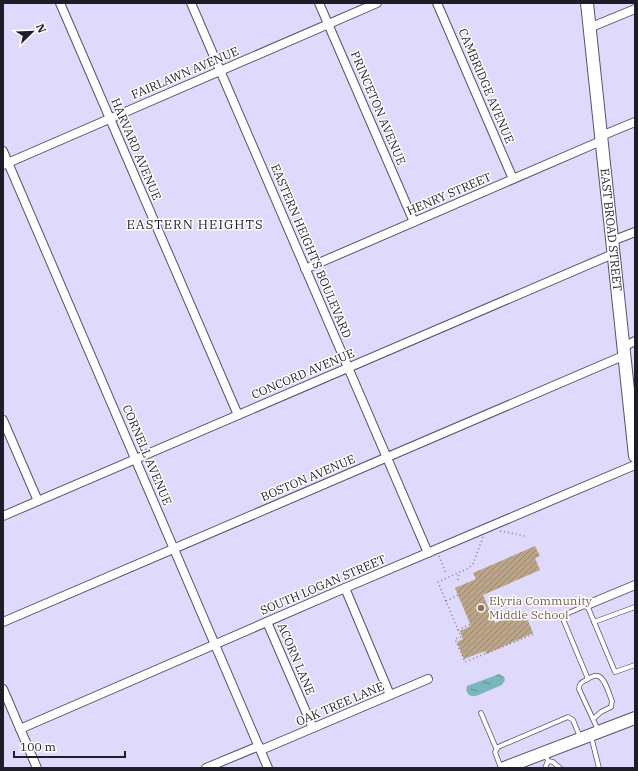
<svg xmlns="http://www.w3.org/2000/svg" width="638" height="771" font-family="'IBM Plex Serif',serif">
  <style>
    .water { fill: url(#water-ripples) }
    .building { fill: url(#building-hatch) }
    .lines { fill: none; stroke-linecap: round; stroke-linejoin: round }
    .lane-casing { stroke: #57516d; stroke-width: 5.5 }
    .street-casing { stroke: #57516d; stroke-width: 10 }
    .secondary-casing { stroke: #57516d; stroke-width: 14 }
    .path { stroke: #7f7b92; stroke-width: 1.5; stroke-dasharray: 1 3; stroke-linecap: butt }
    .lane { stroke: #fff; stroke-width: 4 }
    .street { stroke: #fff; stroke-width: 8 }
    .secondary { stroke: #fff; stroke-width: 12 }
    .education-dot { fill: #8d6e63; stroke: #fff; stroke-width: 1.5 }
    .labels { text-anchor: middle; stroke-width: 3; stroke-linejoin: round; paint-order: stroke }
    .street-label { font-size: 12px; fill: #1e1c28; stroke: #fff }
    .education-label { font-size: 12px; fill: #785e54; stroke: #fff; text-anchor: start }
    .neighbourhood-label { font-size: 13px; letter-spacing: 1px; fill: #1e1c28; stroke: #fff }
  </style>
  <defs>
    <pattern id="water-ripples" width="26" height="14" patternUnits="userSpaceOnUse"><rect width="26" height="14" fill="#7ab7bb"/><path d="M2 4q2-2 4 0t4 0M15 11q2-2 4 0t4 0" fill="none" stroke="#639498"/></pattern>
    <pattern id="building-hatch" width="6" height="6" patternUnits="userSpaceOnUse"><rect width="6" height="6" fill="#baa58a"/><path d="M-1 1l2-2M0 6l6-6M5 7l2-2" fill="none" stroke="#978671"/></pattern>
  </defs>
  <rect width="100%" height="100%" fill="#dfd9fb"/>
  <path class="water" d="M499 674 504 677 505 680 502 685 476 696C469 697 465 693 467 686Z"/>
  <path class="building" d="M535 546 540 556 535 558 540 570 483 595 495 623 524 611 533 633 486 654 485 651 464 659 457 642 463 639 460 631 471 626 455 588 476 579 473 573Z"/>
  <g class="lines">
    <defs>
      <g id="lane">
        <path d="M594 622 635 607"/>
        <path d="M588 679 563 619 566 614 587 605 615 672 635 665"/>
        <path d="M481 713 496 748"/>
        <path d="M593 719 601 712 611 707 612 701C609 694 605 678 598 676 594 675 589 678 586 680 581 682 579 684 579 689L598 730"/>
        <path d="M591 736 599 768"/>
        <path d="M548 761 553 762 560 768"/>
        <path d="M501 768 495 752 498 747 568 717 573 720 580 737"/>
        <path d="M545 768 548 761 545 753"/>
      </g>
      <g id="street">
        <path d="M60 3 238 415"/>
        <path d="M191 3 428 553"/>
        <path d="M319 3 414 222"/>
        <path d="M437 3 513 179"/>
        <path d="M589 28 635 9"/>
        <path d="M601 136 635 122"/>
        <path d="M3 151 268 768"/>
        <path d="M3 165 377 3"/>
        <path d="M612 241 635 232"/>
        <path d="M305 269 601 141"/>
        <path d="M623 347 635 341"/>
        <path d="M3 420 38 501"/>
        <path d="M3 516 613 254"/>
        <path d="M345 588 390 695"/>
        <path d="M587 605 635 585"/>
        <path d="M3 622 623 356"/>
        <path d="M267 622 313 728"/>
        <path d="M3 689 37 768"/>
        <path d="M20 729 345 588 635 465"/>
        <path d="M261 750 428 679"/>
        <path d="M206 768 259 746"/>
      </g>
      <g id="secondary">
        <path id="s1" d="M587 3 635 456"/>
        <path d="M504 768 635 718"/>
      </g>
    </defs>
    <use href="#lane" class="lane-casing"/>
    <use href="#street" class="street-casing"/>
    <use href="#secondary" class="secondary-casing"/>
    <g class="path">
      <path d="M500 531 525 536"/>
      <path d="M483 537 473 564 469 568 438 582 461 637 455 639 465 662 534 634"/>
      <path d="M439 556 446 573"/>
      <path d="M458 580 459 573"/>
      <path d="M446 601 458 595"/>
      <path d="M458 630 471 624"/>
    </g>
    <use href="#lane" class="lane"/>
    <use href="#street" class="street"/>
    <use href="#secondary" class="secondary"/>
  </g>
  <circle class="education-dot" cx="481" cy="608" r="4"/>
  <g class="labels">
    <g class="street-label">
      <text transform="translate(185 73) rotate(-23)" y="4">FAIRLAWN AVENUE</text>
      <text transform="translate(486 86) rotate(67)" y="4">CAMBRIDGE AVENUE</text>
      <text transform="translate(378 108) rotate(67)" y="4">PRINCETON AVENUE</text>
      <text transform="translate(136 149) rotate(67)" y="4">HARVARD AVENUE</text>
      <text transform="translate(449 194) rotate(-23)" y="4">HENRY STREET</text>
      <text dy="4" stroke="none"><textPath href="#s1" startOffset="228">EAST BROAD STREET</textPath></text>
      <text transform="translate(311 251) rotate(67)" y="4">EASTERN HEIGHTS BOULEVARD</text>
      <text transform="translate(303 374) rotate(-23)" y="4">CONCORD AVENUE</text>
      <text transform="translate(147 455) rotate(67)" y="4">CORNELL AVENUE</text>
      <text transform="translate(308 478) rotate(-23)" y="4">BOSTON AVENUE</text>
      <text transform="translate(323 585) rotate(-23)" y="4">SOUTH LOGAN STREET</text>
      <text transform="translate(296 659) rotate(67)" y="4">ACORN LANE</text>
      <text transform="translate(340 704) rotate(-23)" y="4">OAK TREE LANE</text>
    </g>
    <g class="education-label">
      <text x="489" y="605">Elyria Community<tspan x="489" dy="14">Middle School</tspan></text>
    </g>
    <g class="neighbourhood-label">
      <text x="195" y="229">EASTERN HEIGHTS</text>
    </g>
  </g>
  <rect width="638" height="771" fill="none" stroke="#1e1c28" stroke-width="8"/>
  <g transform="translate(32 32) rotate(67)" stroke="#ffffff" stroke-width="3" paint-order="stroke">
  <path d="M0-3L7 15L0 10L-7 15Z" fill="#1e1c28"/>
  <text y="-6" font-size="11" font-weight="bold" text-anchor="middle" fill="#1e1c28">N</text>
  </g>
  <path d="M14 751v6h111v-6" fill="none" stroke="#1e1c28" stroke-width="2"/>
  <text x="20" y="751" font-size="12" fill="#1e1c28" stroke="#ffffff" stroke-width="3" paint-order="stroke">100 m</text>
</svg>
